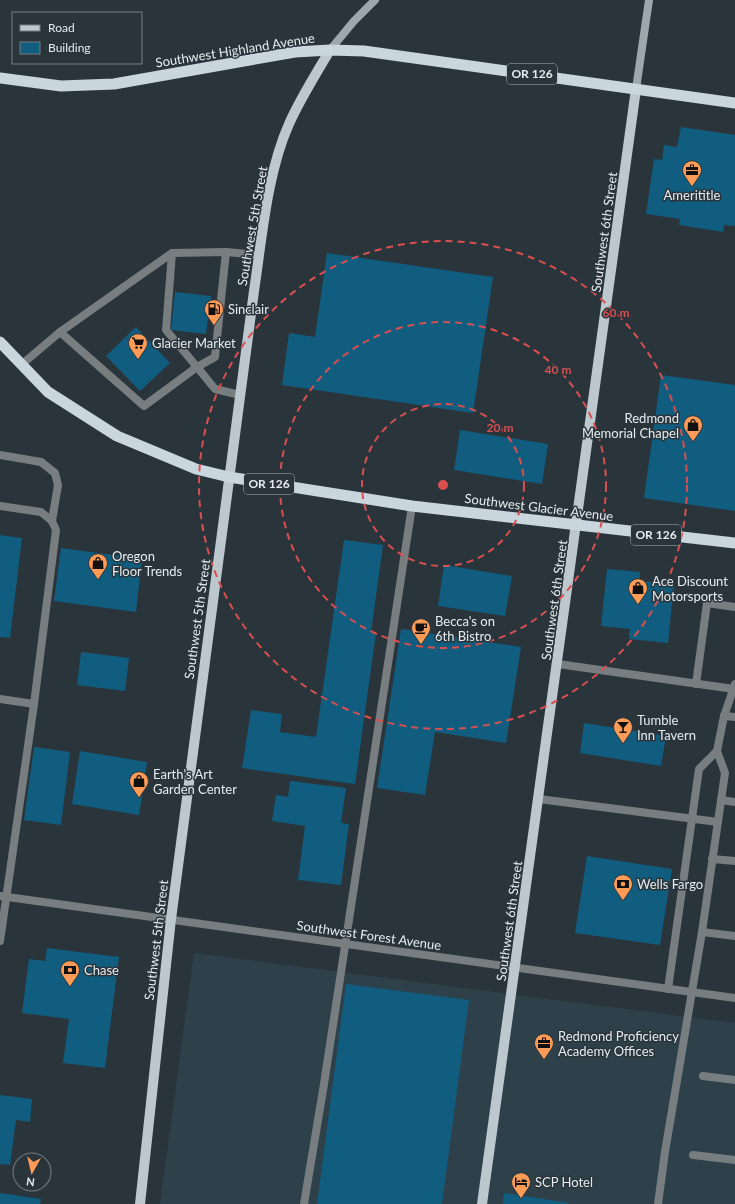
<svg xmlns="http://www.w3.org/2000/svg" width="735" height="1204" font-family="Lato,sans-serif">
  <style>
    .built { fill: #2e404a }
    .building { fill: #115d7f }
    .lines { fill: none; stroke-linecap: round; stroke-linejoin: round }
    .service { stroke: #787d80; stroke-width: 8 }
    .minor { stroke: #787d80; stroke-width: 8 }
    .secondary { stroke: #9ea7ac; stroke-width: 8 }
    .primary { stroke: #bcc7ce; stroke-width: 10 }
    .trunk { stroke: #cad6de; stroke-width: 11 }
    .ring { fill: none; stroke: #d94f50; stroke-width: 2; stroke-dasharray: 7 5 }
    .labels { text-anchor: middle; stroke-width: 3; stroke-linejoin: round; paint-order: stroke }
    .shield { fill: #2a353b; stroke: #adb4b9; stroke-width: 1 }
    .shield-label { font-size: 12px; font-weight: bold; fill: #e5ebef }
    .street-label { font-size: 13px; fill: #e5ebef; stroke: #2a353b }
    .poi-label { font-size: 13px; fill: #e5ebef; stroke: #2a353b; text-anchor: start }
    .centre { fill: #d94f50; stroke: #2a353b; stroke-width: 2 }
    .ring-label { font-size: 12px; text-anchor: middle; font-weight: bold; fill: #d94f50; stroke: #2a353b; stroke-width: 3; stroke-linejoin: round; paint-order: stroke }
  </style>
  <rect width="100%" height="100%" fill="#2a353b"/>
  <path class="built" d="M194 953 735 1023V1204H160Z"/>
  <g class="building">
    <path d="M681 127 735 135V226L724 225 723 232 679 225 680 219 646 214 654 159 662 160 664 145 677 147Z"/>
    <path d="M327 253 493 277 473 413 282 385 289 333 315 337Z"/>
    <path d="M175 292 211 296 206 334 171 330Z"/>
    <path d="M136 327 170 363 140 391 106 356Z"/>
    <path d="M661 375 735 385V511L644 498Z"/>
    <path d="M460 430 548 444 542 484 454 470Z"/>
    <path d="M0 535 22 538 10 638 0 637Z"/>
    <path d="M344 540 383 545 371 632 376 633 355 784 242 768 251 710 282 714 280 732 316 737Z"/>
    <path d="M61 548 142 559 136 612 54 601Z"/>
    <path d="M444 565 512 576 505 616 438 606Z"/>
    <path d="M607 569 640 572V581L674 584 668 643 629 639 630 629 601 626Z"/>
    <path d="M401 629 521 647 506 743 435 732 425 795 377 788Z"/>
    <path d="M81 652 129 658 125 691 77 685Z"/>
    <path d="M584 723 666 736 661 766 580 753Z"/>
    <path d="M34 747 70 752 61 825 24 820Z"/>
    <path d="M80 751 147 762 139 815 72 804Z"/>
    <path d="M290 781 346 788 341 823 349 824 341 885 298 880 305 826 272 821 276 795 288 797Z"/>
    <path d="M587 856 672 869 660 945 575 933Z"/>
    <path d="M47 948 119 957 105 1068 63 1063 69 1019 22 1013 29 959 45 961Z"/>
    <path d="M346 984 469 1000 442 1204H317Z"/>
    <path d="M0 1095 32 1099 30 1122 16 1120 10 1165 0 1164Z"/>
    <path d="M0 1193 41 1199 40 1204H0Z"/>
    <path d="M504 1193 569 1203 568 1204H503Z"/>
  </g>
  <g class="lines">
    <g class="service">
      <path d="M226 252 215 357 197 367 215 389 240 395"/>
      <path d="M172 253 166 330 197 367 144 406 60 332 172 253 226 252 259 255"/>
      <path d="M21 365 60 332"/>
      <path d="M41 462 55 473 58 485 52 521"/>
      <path d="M0 506 41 512 52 521 56 530 34 704 0 941"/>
      <path d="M558 664 734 689"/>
      <path d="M696 684 707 603 735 607"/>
      <path d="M0 699 34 704"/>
      <path d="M724 716 735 717"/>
      <path d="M539 799 718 822"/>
      <path d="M721 800 735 802"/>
      <path d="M712 859 735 861"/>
      <path d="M702 932 735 936"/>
      <path d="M668 989 699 769 717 751"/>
      <path d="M703 1076 735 1080"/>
      <path d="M693 1155 735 1160"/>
      <path d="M304 1204 324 1084 412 506"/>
      <path d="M658 1204 665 1152 702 932 725 773 717 751 724 716 735 684"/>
    </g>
    <g class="minor">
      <path d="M0 455 41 462"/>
      <path d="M0 896 735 998"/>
    </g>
    <g class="secondary">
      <path d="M330 50 354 21 375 0"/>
      <path d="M636 89 649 0"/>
    </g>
    <g class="primary">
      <path d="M140 1204 171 919 254 291C262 238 267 173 289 124 300 99 316 74 330 50"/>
      <path d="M482 1204 636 89"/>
    </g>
    <g class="trunk">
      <path d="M0 78 61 86 114 84 295 52 330 50 364 51 735 103"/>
      <path d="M0 342 48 392 117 436 196 469 229 477 412 506 735 543"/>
    </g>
  </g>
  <g class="ring">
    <circle cx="443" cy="485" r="81"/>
    <circle cx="443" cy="485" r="163"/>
    <circle cx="443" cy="485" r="244"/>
  </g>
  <defs>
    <symbol id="office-pin" viewBox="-11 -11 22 30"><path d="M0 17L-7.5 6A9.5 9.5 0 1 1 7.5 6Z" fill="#fe9c57" stroke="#2a353b"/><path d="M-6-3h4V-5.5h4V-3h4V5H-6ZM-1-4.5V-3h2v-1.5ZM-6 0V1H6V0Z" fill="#111"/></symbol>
    <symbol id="fuel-pin" viewBox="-11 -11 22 30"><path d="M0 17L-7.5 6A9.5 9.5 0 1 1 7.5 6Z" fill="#fe9c57" stroke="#2a353b"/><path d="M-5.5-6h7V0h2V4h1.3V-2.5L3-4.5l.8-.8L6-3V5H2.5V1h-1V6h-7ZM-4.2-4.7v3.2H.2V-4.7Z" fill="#111"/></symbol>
    <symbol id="supermarket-pin" viewBox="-11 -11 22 30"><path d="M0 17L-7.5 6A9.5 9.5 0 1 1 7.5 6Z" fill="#fe9c57" stroke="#2a353b"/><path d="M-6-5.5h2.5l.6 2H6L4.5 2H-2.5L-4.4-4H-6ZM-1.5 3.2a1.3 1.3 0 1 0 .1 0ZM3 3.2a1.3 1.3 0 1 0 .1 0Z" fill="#111"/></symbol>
    <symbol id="shop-pin" viewBox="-11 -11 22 30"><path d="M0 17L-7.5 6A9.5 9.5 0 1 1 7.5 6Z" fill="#fe9c57" stroke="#2a353b"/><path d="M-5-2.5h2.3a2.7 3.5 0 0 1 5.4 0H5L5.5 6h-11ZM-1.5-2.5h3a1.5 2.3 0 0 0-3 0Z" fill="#111"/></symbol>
    <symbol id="cafe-pin" viewBox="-11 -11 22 30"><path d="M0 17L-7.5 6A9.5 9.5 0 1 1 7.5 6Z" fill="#fe9c57" stroke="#2a353b"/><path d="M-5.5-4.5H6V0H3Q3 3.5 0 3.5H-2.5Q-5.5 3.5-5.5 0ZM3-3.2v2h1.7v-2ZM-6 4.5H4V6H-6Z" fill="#111"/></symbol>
    <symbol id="bar-pin" viewBox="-11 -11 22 30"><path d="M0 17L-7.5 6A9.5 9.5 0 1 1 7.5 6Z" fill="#fe9c57" stroke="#2a353b"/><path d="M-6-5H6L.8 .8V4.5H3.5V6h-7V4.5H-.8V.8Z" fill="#111"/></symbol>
    <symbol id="bank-pin" viewBox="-11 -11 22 30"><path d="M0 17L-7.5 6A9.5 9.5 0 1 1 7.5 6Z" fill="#fe9c57" stroke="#2a353b"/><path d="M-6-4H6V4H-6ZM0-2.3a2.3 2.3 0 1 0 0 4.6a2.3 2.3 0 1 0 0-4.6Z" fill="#111"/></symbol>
    <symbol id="hotel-pin" viewBox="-11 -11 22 30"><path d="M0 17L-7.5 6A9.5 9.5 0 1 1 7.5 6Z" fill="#fe9c57" stroke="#2a353b"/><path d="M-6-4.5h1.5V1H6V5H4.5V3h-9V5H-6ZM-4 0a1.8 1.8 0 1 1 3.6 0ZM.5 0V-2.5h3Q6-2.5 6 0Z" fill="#111"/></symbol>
  </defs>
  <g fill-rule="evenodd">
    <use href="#office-pin" x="681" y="159" width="22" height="30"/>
    <use href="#fuel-pin" x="203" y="298" width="22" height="30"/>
    <use href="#supermarket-pin" x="127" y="332" width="22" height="30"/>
    <use href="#shop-pin" x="682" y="414" width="22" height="30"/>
    <use href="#shop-pin" x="87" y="552" width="22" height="30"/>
    <use href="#shop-pin" x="627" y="577" width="22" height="30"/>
    <use href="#cafe-pin" x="410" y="617" width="22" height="30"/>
    <use href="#bar-pin" x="612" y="716" width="22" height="30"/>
    <use href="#shop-pin" x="128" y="770" width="22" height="30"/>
    <use href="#bank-pin" x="612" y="873" width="22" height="30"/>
    <use href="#bank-pin" x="59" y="959" width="22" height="30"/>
    <use href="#office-pin" x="533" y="1032" width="22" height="30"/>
    <use href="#hotel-pin" x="510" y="1171" width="22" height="30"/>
  </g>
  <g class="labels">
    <g class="shield">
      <rect x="507" y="64" width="50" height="20" rx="3"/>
      <rect x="244" y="474" width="50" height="20" rx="3"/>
      <rect x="631" y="525" width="50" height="20" rx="3"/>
    </g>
    <g class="shield-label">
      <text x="532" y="78">OR 126</text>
      <text x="269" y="488">OR 126</text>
      <text x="656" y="539">OR 126</text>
    </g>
    <g class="street-label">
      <text transform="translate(235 50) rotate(-9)" y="5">Southwest Highland Avenue</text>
      <text transform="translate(252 226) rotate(-80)" y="5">Southwest 5th Street</text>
      <text transform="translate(604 232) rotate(-82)" y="5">Southwest 6th Street</text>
      <text transform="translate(539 507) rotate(7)" y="5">Southwest Glacier Avenue</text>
      <text transform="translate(554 600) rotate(-82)" y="5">Southwest 6th Street</text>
      <text transform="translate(197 619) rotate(-82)" y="5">Southwest 5th Street</text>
      <text transform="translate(509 921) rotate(-82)" y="5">Southwest 6th Street</text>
      <text transform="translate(369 935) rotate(8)" y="5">Southwest Forest Avenue</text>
      <text transform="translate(156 940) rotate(-83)" y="5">Southwest 5th Street</text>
    </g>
    <g class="poi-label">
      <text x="692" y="200" text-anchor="middle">Amerititle</text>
      <text x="228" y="314">Sinclair</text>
      <text x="152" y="348">Glacier Market</text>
      <text x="679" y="423" text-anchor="end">Redmond<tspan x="679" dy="15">Memorial Chapel</tspan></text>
      <text x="112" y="561">Oregon<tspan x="112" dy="15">Floor Trends</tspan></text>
      <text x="652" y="586">Ace Discount<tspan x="652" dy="15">Motorsports</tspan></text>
      <text x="435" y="626">Becca's on<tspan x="435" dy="15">6th Bistro</tspan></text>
      <text x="637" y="725">Tumble<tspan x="637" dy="15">Inn Tavern</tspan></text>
      <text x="153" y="779">Earth's Art<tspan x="153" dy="15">Garden Center</tspan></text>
      <text x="637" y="889">Wells Fargo</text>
      <text x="84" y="975">Chase</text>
      <text x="558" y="1041">Redmond Proficiency<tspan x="558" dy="15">Academy Offices</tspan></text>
      <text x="535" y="1187">SCP Hotel</text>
    </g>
  </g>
  <circle cx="443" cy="485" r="6" class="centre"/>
  <g class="ring-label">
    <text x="616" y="317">60 m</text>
    <text x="558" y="374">40 m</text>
    <text x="500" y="432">20 m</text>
  </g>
  <rect x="12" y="12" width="130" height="52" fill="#2a353b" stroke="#757e83"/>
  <rect x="20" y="25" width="20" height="6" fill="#bcc7ce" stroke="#757e83"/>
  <text x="48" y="32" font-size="12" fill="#e5ebef">Road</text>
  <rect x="20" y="42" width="20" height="12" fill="#115d7f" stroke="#757e83"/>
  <text x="48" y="52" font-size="12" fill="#e5ebef">Building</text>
  <g transform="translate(32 1172) rotate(188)"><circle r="19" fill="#2a353b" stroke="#757e83"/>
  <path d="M0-3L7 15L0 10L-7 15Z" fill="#fe9c57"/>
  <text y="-6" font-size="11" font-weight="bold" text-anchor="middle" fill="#e5ebef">N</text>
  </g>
</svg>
